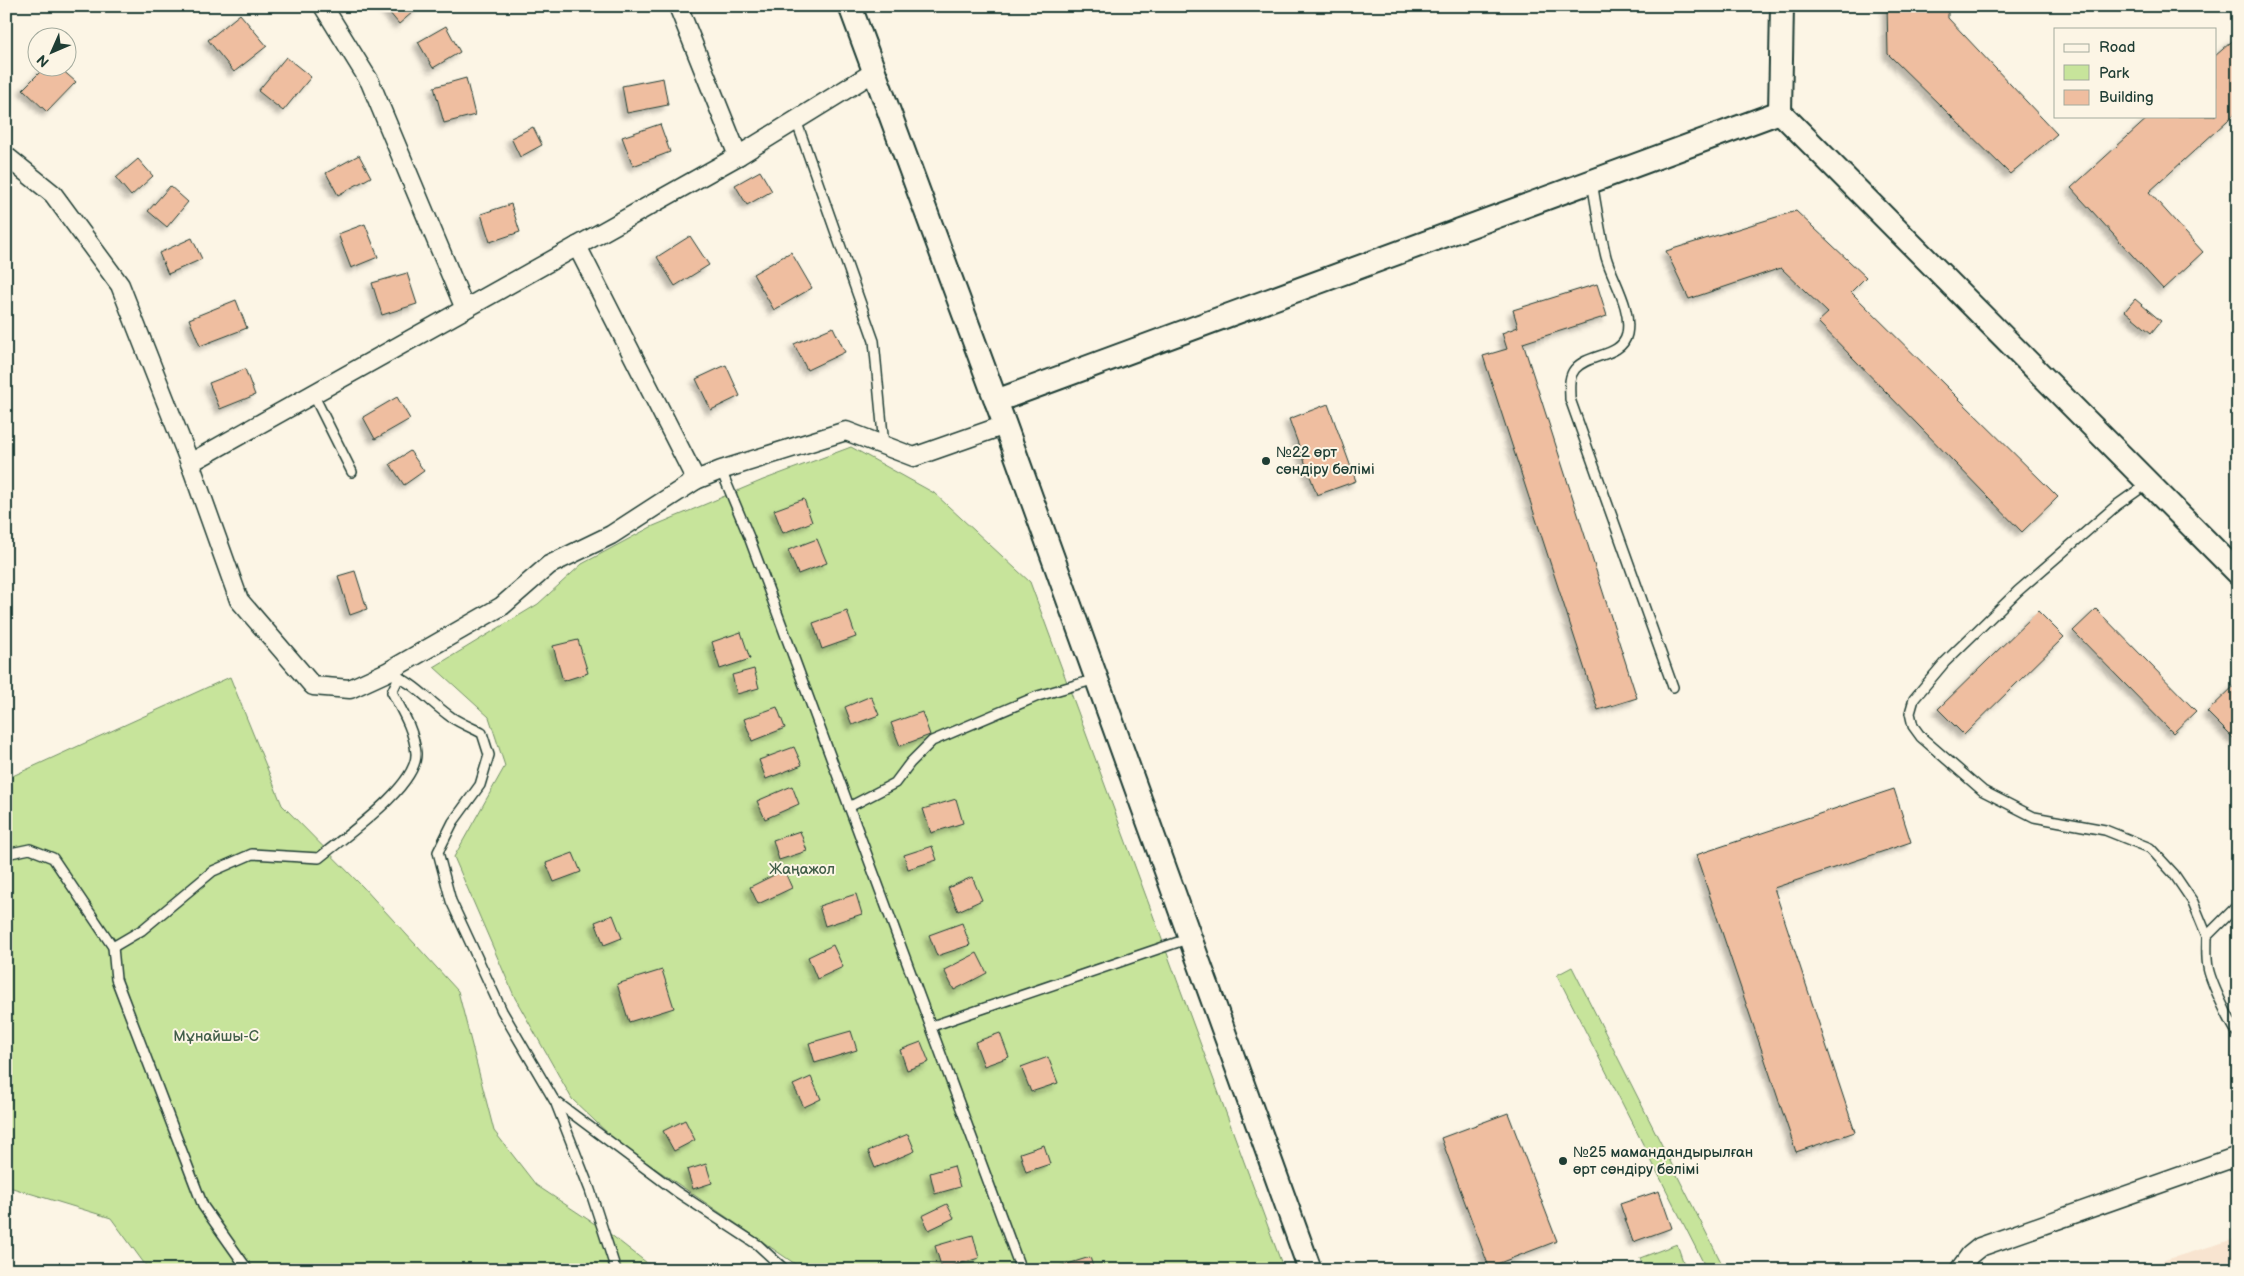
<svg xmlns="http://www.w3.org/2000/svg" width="2244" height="1276" font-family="'Balsamiq Sans',sans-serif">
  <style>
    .built { fill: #f8e4d0 }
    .green { fill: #c7e49b; stroke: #739068 }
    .building { fill: #efbea0; stroke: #1f3d34; filter: url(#shadow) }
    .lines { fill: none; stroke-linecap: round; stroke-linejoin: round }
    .service-casing { stroke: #1f3d34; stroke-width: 12 }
    .minor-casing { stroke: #1f3d34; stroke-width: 21 }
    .tertiary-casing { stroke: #1f3d34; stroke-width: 26 }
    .service { stroke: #fcf5e5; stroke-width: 9 }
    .minor { stroke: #fcf5e5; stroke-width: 18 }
    .tertiary { stroke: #fcf5e5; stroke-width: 22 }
    .poi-dot { fill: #1f3d34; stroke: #fcf5e5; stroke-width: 2 }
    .labels { text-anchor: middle; stroke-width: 4; stroke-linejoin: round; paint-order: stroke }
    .poi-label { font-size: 15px; fill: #1f3d34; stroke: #fcf5e5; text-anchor: start }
    .park-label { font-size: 15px; fill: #415e49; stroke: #fcf5e5 }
  </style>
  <defs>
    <filter id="shadow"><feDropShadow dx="-4.5" dy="4.5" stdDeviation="2.5" flood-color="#0004"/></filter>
  </defs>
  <rect width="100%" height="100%" fill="#fcf5e5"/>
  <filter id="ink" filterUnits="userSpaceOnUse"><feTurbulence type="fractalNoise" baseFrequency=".02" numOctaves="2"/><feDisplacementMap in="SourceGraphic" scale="10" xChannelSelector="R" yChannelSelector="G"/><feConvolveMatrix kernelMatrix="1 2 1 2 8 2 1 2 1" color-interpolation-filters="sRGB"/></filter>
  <g filter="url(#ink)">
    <path class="built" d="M2238 1238V1270H2132Z"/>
    <g class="green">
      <path d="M851 447 934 493 1030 582 1284 1270H804L618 1143 572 1099 515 998 454 857 505 766 489 717 434 667 538 604 582 564 651 527 763 480Z"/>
      <path d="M230 677 282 805 363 887 458 991 494 1131 536 1185 610 1234 656 1270H149L111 1218 6 1186V779Z"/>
      <path d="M1572 967 1725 1270H1707L1557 975Z"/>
      <path d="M1677 1244 1686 1270H1644L1640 1258Z"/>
    </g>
    <g class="building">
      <path d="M384 6H420L399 24Z"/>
      <path d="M1887 6H1948V18L2057 134 2010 174 1888 54Z"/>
      <path d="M240 14 267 46 234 72 208 40Z"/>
      <path d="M446 26 460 52 433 68 418 42Z"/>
      <path d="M2238 36V111L2149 192 2203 252 2163 289 2071 188 2150 116H2215V56Z"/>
      <path d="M286 57 311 77 283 111 258 91Z"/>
      <path d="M44 68H60L76 82 47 112 23 89Z"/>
      <path d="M466 78 475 115 444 123 434 87Z"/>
      <path d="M663 78 668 105 627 113 622 86Z"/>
      <path d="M660 124 670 152 633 166 622 137Z"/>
      <path d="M533 127 542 145 520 157 511 138Z"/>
      <path d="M359 155 371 177 338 195 326 173Z"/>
      <path d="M138 159 153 176 131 196 116 178Z"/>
      <path d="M760 171 772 191 747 205 735 185Z"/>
      <path d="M170 186 188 202 167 227 148 211Z"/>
      <path d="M511 204 520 232 490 242 481 214Z"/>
      <path d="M1796 211 1866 277 1851 292 2058 497 2022 532 1818 322 1828 313 1781 268 1689 299 1666 251Z"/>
      <path d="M365 224 378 257 351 268 338 234Z"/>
      <path d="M690 236 709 265 675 286 657 257Z"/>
      <path d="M192 238 202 259 168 274 159 253Z"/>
      <path d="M791 252 812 288 774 310 753 274Z"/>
      <path d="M407 273 417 304 382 315 372 283Z"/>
      <path d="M1597 284 1607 316 1523 343 1637 698 1598 710 1483 356 1507 349 1502 333 1518 327 1513 310Z"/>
      <path d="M2135 299 2161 321 2151 333 2125 311Z"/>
      <path d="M236 300 247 328 200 346 189 319Z"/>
      <path d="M833 327 845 352 807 370 794 344Z"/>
      <path d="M726 365 740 396 711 410 696 379Z"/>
      <path d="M245 369 255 395 220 409 209 383Z"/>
      <path d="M397 397 410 419 375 439 363 417Z"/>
      <path d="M1328 404 1356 481 1317 495 1289 419Z"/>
      <path d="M410 451 424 471 404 485 390 464Z"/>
      <path d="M804 499 812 522 783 533 774 510Z"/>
      <path d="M817 539 827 563 798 574 788 550Z"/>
      <path d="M355 571 367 609 350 615 338 576Z"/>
      <path d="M2096 609 2196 711 2173 733 2073 631Z"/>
      <path d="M847 611 856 637 822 649 813 623Z"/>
      <path d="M2038 611 2064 637 1964 735 1938 709Z"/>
      <path d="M741 632 750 659 720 669 712 642Z"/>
      <path d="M578 640 588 673 563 681 553 646Z"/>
      <path d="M754 669 759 688 737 694 732 675Z"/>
      <path d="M2238 682V743L2207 712Z"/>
      <path d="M871 696 879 715 852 725 845 707Z"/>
      <path d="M777 707 785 728 752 741 744 719Z"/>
      <path d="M922 712 930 735 900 746 891 723Z"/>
      <path d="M794 747 802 765 766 779 759 760Z"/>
      <path d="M792 786 799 804 765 819 757 801Z"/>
      <path d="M1894 789 1911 842 1774 888 1855 1132 1796 1152 1696 855Z"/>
      <path d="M956 799 963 823 931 833 923 809Z"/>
      <path d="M800 831 807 851 779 860 773 840Z"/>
      <path d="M932 846 937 860 908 869 904 855Z"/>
      <path d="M573 853 581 872 554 882 546 863Z"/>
      <path d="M784 870 792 888 758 904 750 887Z"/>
      <path d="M972 877 982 900 958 911 948 888Z"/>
      <path d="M856 894 862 914 825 926 819 906Z"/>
      <path d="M613 915 622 938 604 945 595 922Z"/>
      <path d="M962 923 970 945 937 956 929 935Z"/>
      <path d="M833 945 843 967 817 979 808 957Z"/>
      <path d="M977 953 987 973 954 990 944 970Z"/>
      <path d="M662 970 674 1008 629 1022 617 984Z"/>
      <path d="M851 1031 857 1050 815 1063 809 1043Z"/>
      <path d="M1000 1033 1009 1057 984 1066 975 1042Z"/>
      <path d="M921 1042 929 1062 907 1070 900 1050Z"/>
      <path d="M1048 1057 1058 1083 1031 1092 1021 1067Z"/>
      <path d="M811 1077 821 1099 804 1107 793 1085Z"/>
      <path d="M1508 1113 1557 1241 1489 1267 1441 1138Z"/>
      <path d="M685 1120 695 1140 674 1151 663 1131Z"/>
      <path d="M908 1134 915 1151 875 1168 868 1151Z"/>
      <path d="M1044 1145 1050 1164 1026 1172 1020 1153Z"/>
      <path d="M706 1164 712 1183 693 1189 687 1170Z"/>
      <path d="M954 1166 960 1187 935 1194 930 1173Z"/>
      <path d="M1659 1191 1672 1228 1633 1242 1620 1204Z"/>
      <path d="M947 1204 954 1218 929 1230 922 1216Z"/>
      <path d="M973 1235 979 1258 942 1269 935 1246Z"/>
      <path d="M1090 1257 1094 1270H1059L1058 1267Z"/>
    </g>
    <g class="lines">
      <defs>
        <g id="service">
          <path d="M796 120 874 341 884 446"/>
          <path d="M1592 181C1596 206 1600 232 1606 257 1613 281 1632 308 1627 334 1622 358 1588 353 1575 369 1568 377 1570 389 1570 399L1673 687"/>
          <path d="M313 394 352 472"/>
          <path d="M721 470 749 537 1021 1270"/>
          <path d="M2148 483 2117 505 2018 591 1945 662 1914 699 1910 713 1913 726 1921 737 1983 791 2034 817 2105 830 2150 848 2174 874 2193 902 2207 936"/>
          <path d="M387 672C416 683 427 700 451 717 460 723 472 728 482 733L489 755 480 785 453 822 438 852 451 901 502 1011 554 1100 677 1192 758 1245 785 1270"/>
          <path d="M849 807 895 783 910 763 932 741 1038 696 1096 679"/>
          <path d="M6 854 30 849 53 858 113 947 116 979 203 1206 248 1270"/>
          <path d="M2238 905 2207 936C2207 946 2206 957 2208 967 2210 981 2230 1022 2238 1034"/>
          <path d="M113 947 142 930 213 871 252 854 319 858C344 837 418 786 416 753 414 730 402 711 392 692L399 677"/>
          <path d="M932 1026 1190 938"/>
          <path d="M555 1101 590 1190 616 1270"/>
        </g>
        <g id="minor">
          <path d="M323 6 370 82 465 309"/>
          <path d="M678 6 738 156"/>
          <path d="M6 156 53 194 120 285 190 463 239 600 313 686 350 689 387 672 502 606 549 565 611 535 696 480 721 470 846 431 914 457 1005 425"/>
          <path d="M577 246 696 480"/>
          <path d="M190 463 738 156 874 72"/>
          <path d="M1959 1270 1970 1255 1980 1247 2238 1156"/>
        </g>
        <g id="tertiary">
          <path d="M850 6 1005 425 1310 1270"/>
          <path d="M1782 6 1780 112 2238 573"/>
          <path d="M996 401 1780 112"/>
        </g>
      </defs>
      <use href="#service" class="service-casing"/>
      <use href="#minor" class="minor-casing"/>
      <use href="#tertiary" class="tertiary-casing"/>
      <use href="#service" class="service"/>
      <use href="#minor" class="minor"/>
      <use href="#tertiary" class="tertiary"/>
    </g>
  </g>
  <g class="poi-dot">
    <circle cx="1266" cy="461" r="5"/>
    <circle cx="1563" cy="1161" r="5"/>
  </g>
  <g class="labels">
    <g class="poi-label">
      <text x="1276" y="457">№22 өрт<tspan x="1276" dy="17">сөндіру бөлімі</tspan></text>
      <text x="1573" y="1157">№25 мамандандырылған<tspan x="1573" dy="17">өрт сөндіру бөлімі</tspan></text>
    </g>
    <g class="park-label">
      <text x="802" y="874">Жаңажол</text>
      <text x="216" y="1041">Мұнайшы-С</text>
    </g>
  </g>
  <rect width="2244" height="1276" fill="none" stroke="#fcf5e5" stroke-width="25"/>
  <rect x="12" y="12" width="2219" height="1251" fill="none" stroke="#1f3d34" stroke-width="2" filter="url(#ink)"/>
  <rect x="2054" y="28" width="162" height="90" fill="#fcf5e5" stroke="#a4ab9e"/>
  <rect x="2064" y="44" width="25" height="8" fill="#fcf5e5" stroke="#a4ab9e"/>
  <text x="2099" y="52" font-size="15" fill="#1f3d34">Road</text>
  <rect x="2064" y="65" width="25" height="15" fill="#c7e49b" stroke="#a4ab9e"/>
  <text x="2099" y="78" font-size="15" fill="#1f3d34">Park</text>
  <rect x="2064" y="90" width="25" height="15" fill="#efbea0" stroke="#a4ab9e"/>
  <text x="2099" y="102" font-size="15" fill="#1f3d34">Building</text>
  <g transform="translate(52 52) rotate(225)"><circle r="24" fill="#fcf5e5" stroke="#a4ab9e"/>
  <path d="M0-4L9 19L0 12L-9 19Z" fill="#1f3d34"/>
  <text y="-8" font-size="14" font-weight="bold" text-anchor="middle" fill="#1f3d34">N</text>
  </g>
</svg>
